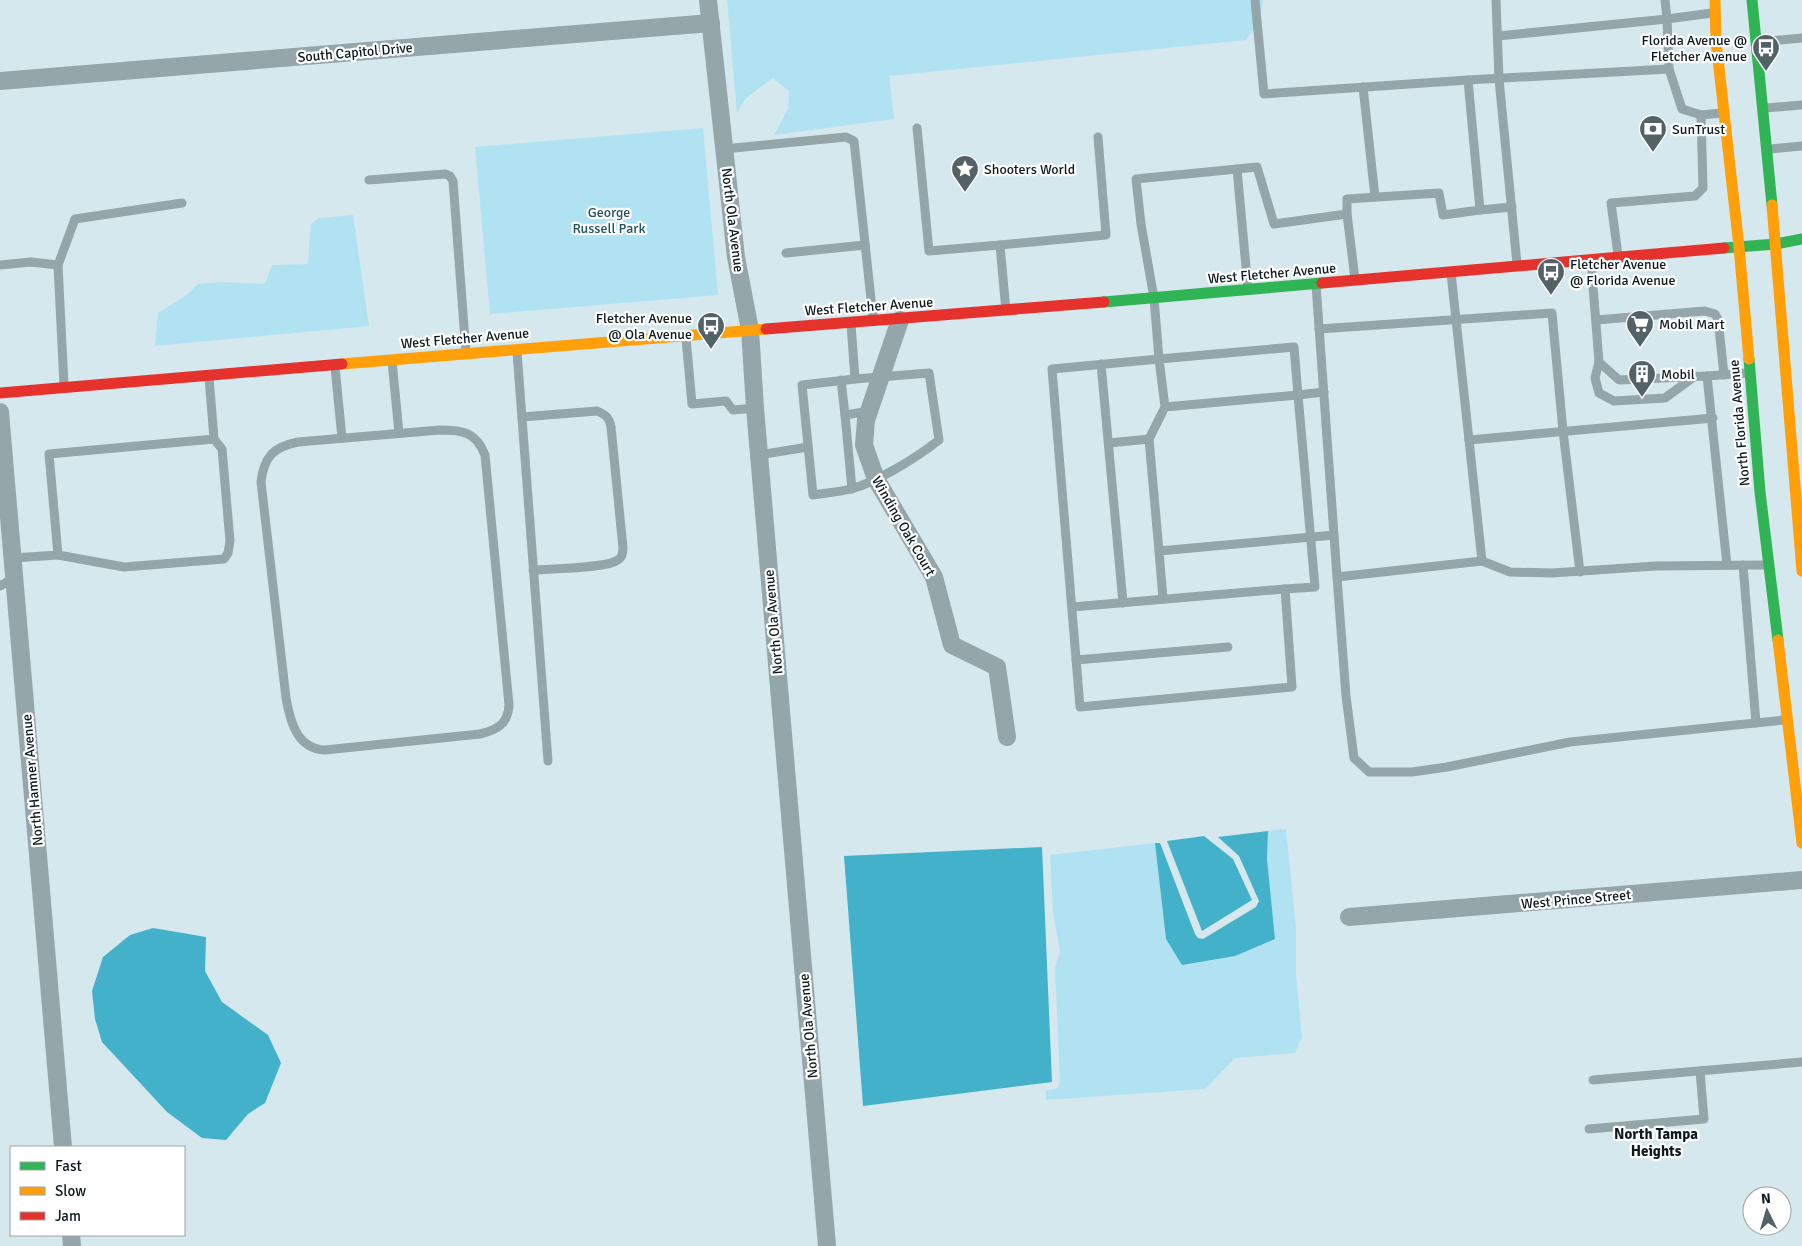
<svg xmlns="http://www.w3.org/2000/svg" width="1802" height="1246" font-family="Signika,sans-serif">
  <style>
    .green { fill: #b1e2f2 }
    .water { fill: #44b1ca }
    .lines { fill: none; stroke-linecap: round; stroke-linejoin: round }
    .lane { stroke: #95a6aa; stroke-width: 9 }
    .street { stroke: #95a6aa; stroke-width: 18 }
    .fast { stroke: #30b455; stroke-width: 11 }
    .slow { stroke: #ff9f0a; stroke-width: 11 }
    .jam { stroke: #e5322d; stroke-width: 11 }
    .labels { text-anchor: middle; stroke-width: 4.5; stroke-linejoin: round; paint-order: stroke }
    .poi-label { font-size: 14px; fill: #0d1a1e; stroke: #fff; text-anchor: start }
    .street-label { font-size: 14px; fill: #0d1a1e; stroke: #fff }
    .park-label { font-size: 14px; fill: #205260; stroke: #fff }
    .neighbourhood-label { font-size: 15px; font-weight: bold; fill: #0d1a1e; stroke: #fff }
  </style>
  <rect width="100%" height="100%" fill="#d4e8ee"/>
  <g class="green">
    <path d="M727 0H1263L1260 20 1246 40 889 76 894 119 774 135 788 109 789 91 773 78 745 99 737 113Z"/>
    <path d="M703 128 718 295 490 314 475 147Z"/>
    <path d="M353 215 369 326 155 346 158 313 187 295 198 284 222 282 265 284 272 265 308 264 311 224 319 218Z"/>
    <path d="M1286 829 1296 928V976L1302 1037 1295 1053 1235 1058 1205 1089 1046 1100V1091L1057 1088 1060 1082 1055 968 1060 951 1053 913 1050 855 1155 843 1166 939 1182 964 1275 939 1267 859 1268 831Z"/>
  </g>
  <g class="water">
    <path d="M1268 831 1267 859 1275 939 1235 956 1182 965 1166 939 1155 843H1160L1195 934 1198 938 1203 939 1256 907 1259 901 1239 856 1218 837Z"/>
    <path d="M1204 836 1233 859 1252 900 1202 931 1167 841Z"/>
    <path d="M1042 847 1052 1082 863 1106 844 856Z"/>
    <path d="M153 928 206 937 205 971 222 1002 268 1035 281 1063 265 1103 248 1114 226 1140 202 1138 167 1112 102 1042 95 1019 92 991 103 957 130 935Z"/>
  </g>
  <g class="lines">
    <g class="lane">
      <path d="M1255 0 1264 94 1468 80"/>
      <path d="M1496 0 1499 79 1517 264"/>
      <path d="M1665 0 1667 19 1712 13"/>
      <path d="M1759 42 1802 38"/>
      <path d="M1669 69 1682 109 1701 115 1722 113"/>
      <path d="M1363 87 1375 197"/>
      <path d="M1766 108 1802 105"/>
      <path d="M917 128 929 251 1000 245"/>
      <path d="M724 149 846 137 854 141 873 318"/>
      <path d="M1770 149 1802 146"/>
      <path d="M1237 169 1257 167 1274 224 1347 214V199L1439 193 1443 215 1480 210 1468 80 1669 69 1667 19 1498 36"/>
      <path d="M369 180 445 174 450 176 453 181 466 353"/>
      <path d="M1480 210 1512 207"/>
      <path d="M1347 214 1355 279"/>
      <path d="M786 253 865 245"/>
      <path d="M1618 255 1611 203 1695 196 1703 188 1701 115"/>
      <path d="M1591 261 1599 362 1619 380 1707 376 1727 565"/>
      <path d="M0 265 31 262 58 265"/>
      <path d="M1451 273 1482 561"/>
      <path d="M1316 285 1337 577 1482 561 1510 572 1552 573 1656 566 1765 565"/>
      <path d="M1248 289 1237 169 1136 179 1141 224 1154 298 1159 359 1052 369 1080 707 1292 687 1285 589 1315 587 1298 395 1324 392"/>
      <path d="M1006 311 1000 245 1106 235 1098 137"/>
      <path d="M1596 320 1705 311 1715 314 1718 319 1724 375"/>
      <path d="M851 324 855 379"/>
      <path d="M1319 329 1552 313 1563 431 1580 572"/>
      <path d="M686 338 692 404 726 401 733 410 755 408"/>
      <path d="M517 352 548 761"/>
      <path d="M392 361 399 433"/>
      <path d="M1599 362 1595 378 1599 393 1614 401 1665 398 1695 376"/>
      <path d="M1101 364 1123 603"/>
      <path d="M335 367 342 438"/>
      <path d="M929 373 939 440C916 458 879 481 851 489 839 492 826 493 813 495L802 385 855 379Z"/>
      <path d="M1707 376 1747 373"/>
      <path d="M841 380 845 415"/>
      <path d="M64 385 58 265 75 219 182 203"/>
      <path d="M522 417 597 411C606 415 609 417 611 427L623 548C623 554 622 558 616 561 604 568 550 569 533 570"/>
      <path d="M440 430C463 430 476 432 485 455L509 705C508 724 497 730 480 734L325 750C297 749 290 721 286 698L261 482C264 457 273 447 298 442Z"/>
      <path d="M1149 439 1159 551 1334 535"/>
      <path d="M1469 440 1713 418"/>
      <path d="M1109 443 1149 439 1165 407 1298 395 1294 347 1159 359 1165 407"/>
      <path d="M759 455 808 447"/>
      <path d="M852 489 845 415 870 411"/>
      <path d="M1159 551 1163 599"/>
      <path d="M58 555 124 567 224 559 228 553 230 541 222 449 214 439"/>
      <path d="M13 558 58 555 49 454 214 439 209 377"/>
      <path d="M1743 565 1756 723"/>
      <path d="M1337 577 1346 696 1354 758 1369 772H1412L1447 767 1570 742 1784 720"/>
      <path d="M0 586 14 578"/>
      <path d="M1072 607 1285 589"/>
      <path d="M1076 660 1228 647"/>
      <path d="M1593 1080 1802 1062"/>
      <path d="M1589 1129 1704 1119 1700 1071"/>
    </g>
    <g class="street">
      <path d="M708 0 736 257 750 330 755 408 827 1246"/>
      <path d="M0 81 711 23"/>
      <path d="M900 320 866 420 864 445 876 479 934 577 952 645 997 667 1007 737"/>
      <path d="M0 412 63 1147"/>
      <path d="M1349 917 1802 880"/>
      <path d="M71 1235 72 1246"/>
    </g>
    <g class="fast">
      <path d="M1752 0 1772 205"/>
      <path d="M1724 248 1776 244 1802 239"/>
      <path d="M1104 302 1322 283"/>
      <path d="M1749 359 1760 492 1778 640"/>
    </g>
    <g class="slow">
      <path d="M1715 0 1716 41 1739 247 1749 359"/>
      <path d="M1772 205 1802 571"/>
      <path d="M342 364 766 329"/>
      <path d="M1778 640 1802 843"/>
    </g>
    <g class="jam">
      <path d="M1322 283 1724 248"/>
      <path d="M766 329 1104 302"/>
      <path d="M0 393 342 364"/>
    </g>
  </g>
  <defs>
    <symbol id="bus-pin" viewBox="-11 -11 22 30"><path d="M0 17L-7.5 6A9.5 9.5 0 1 1 7.5 6Z" fill="#536267" stroke="#fff"/><path d="M-5-6H5V4H4V6H2V4H-2V6H-4V4H-5ZM-3.5-4V0h7V-4ZM-3.5 1.2v1.5H-2V1.2ZM2 1.2v1.5H3.5V1.2Z" fill="#fff"/></symbol>
    <symbol id="bank-pin" viewBox="-11 -11 22 30"><path d="M0 17L-7.5 6A9.5 9.5 0 1 1 7.5 6Z" fill="#536267" stroke="#fff"/><path d="M-6-4H6V4H-6ZM0-2.3a2.3 2.3 0 1 0 0 4.6a2.3 2.3 0 1 0 0-4.6Z" fill="#fff"/></symbol>
    <symbol id="sight-pin" viewBox="-11 -11 22 30"><path d="M0 17L-7.5 6A9.5 9.5 0 1 1 7.5 6Z" fill="#536267" stroke="#fff"/><path d="M0-6L1.8-2.2L6-1.7L2.9 1.2L3.7 5.4L0 3.3L-3.7 5.4L-2.9 1.2L-6-1.7L-1.8-2.2Z" fill="#fff"/></symbol>
    <symbol id="supermarket-pin" viewBox="-11 -11 22 30"><path d="M0 17L-7.5 6A9.5 9.5 0 1 1 7.5 6Z" fill="#536267" stroke="#fff"/><path d="M-6-5.5h2.5l.6 2H6L4.5 2H-2.5L-4.4-4H-6ZM-1.5 3.2a1.3 1.3 0 1 0 .1 0ZM3 3.2a1.3 1.3 0 1 0 .1 0Z" fill="#fff"/></symbol>
    <symbol id="building-pin" viewBox="-11 -11 22 30"><path d="M0 17L-7.5 6A9.5 9.5 0 1 1 7.5 6Z" fill="#536267" stroke="#fff"/><path d="M-4-6H4V6H1V3H-1V6H-4ZM-2.5-4.3h1.7v1.8h-1.7ZM.8-4.3h1.7v1.8H.8ZM-2.5-1h1.7V.8h-1.7ZM.8-1h1.7V.8H.8Z" fill="#fff"/></symbol>
  </defs>
  <g fill-rule="evenodd">
    <use href="#bus-pin" x="1750" y="32" width="32" height="43"/>
    <use href="#bank-pin" x="1637" y="113" width="32" height="43"/>
    <use href="#sight-pin" x="949" y="153" width="32" height="43"/>
    <use href="#bus-pin" x="1535" y="256" width="32" height="43"/>
    <use href="#supermarket-pin" x="1624" y="308" width="32" height="43"/>
    <use href="#bus-pin" x="695" y="310" width="32" height="43"/>
    <use href="#building-pin" x="1626" y="358" width="32" height="43"/>
  </g>
  <g class="labels">
    <g class="poi-label">
      <text x="1747" y="45" text-anchor="end">Florida Avenue @<tspan x="1747" dy="16">Fletcher Avenue</tspan></text>
      <text x="1672" y="134">SunTrust</text>
      <text x="984" y="174">Shooters World</text>
      <text x="1570" y="269">Fletcher Avenue<tspan x="1570" dy="16">@ Florida Avenue</tspan></text>
      <text x="692" y="323" text-anchor="end">Fletcher Avenue<tspan x="692" dy="16">@ Ola Avenue</tspan></text>
      <text x="1659" y="329">Mobil Mart</text>
      <text x="1661" y="379">Mobil</text>
    </g>
    <g class="street-label">
      <text transform="translate(355 52) rotate(-5)" y="5">South Capitol Drive</text>
      <text transform="translate(733 220) rotate(83)" y="5">North Ola Avenue</text>
      <text transform="translate(1272 273) rotate(-5)" y="5">West Fletcher Avenue</text>
      <text transform="translate(869 306) rotate(-4)" y="5">West Fletcher Avenue</text>
      <text transform="translate(465 338) rotate(-5)" y="5">West Fletcher Avenue</text>
      <text transform="translate(1739 423) rotate(-95)" y="5">North Florida Avenue</text>
      <text transform="translate(904 526) rotate(60)" y="5">Winding Oak Court</text>
      <text transform="translate(773 622) rotate(-95)" y="5">North Ola Avenue</text>
      <text transform="translate(32 780) rotate(-95)" y="5">North Hamner Avenue</text>
      <text transform="translate(1576 899) rotate(-5)" y="5">West Prince Street</text>
      <text transform="translate(808 1026) rotate(-95)" y="5">North Ola Avenue</text>
    </g>
    <g class="park-label">
      <text x="609" y="217">George<tspan x="609" dy="16">Russell Park</tspan></text>
    </g>
    <g class="neighbourhood-label">
      <text x="1656" y="1139">North Tampa<tspan x="1656" dy="17">Heights</tspan></text>
    </g>
  </g>
  <rect x="10" y="1146" width="175" height="90" fill="#ffffff" stroke="#9ea3a5"/>
  <rect x="20" y="1162" width="25" height="8" fill="#30b455" stroke="#9ea3a5"/>
  <text x="55" y="1171" font-size="15" fill="#0d1a1e">Fast</text>
  <rect x="20" y="1187" width="25" height="8" fill="#ff9f0a" stroke="#9ea3a5"/>
  <text x="55" y="1196" font-size="15" fill="#0d1a1e">Slow</text>
  <rect x="20" y="1212" width="25" height="8" fill="#e5322d" stroke="#9ea3a5"/>
  <text x="55" y="1221" font-size="15" fill="#0d1a1e">Jam</text>
  <g transform="translate(1767 1211) rotate(355)"><circle r="24" fill="#ffffff" stroke="#9ea3a5"/>
  <path d="M0-4L9 19L0 12L-9 19Z" fill="#536267"/>
  <text y="-8" font-size="14" font-weight="bold" text-anchor="middle" fill="#0d1a1e">N</text>
  </g>
</svg>
